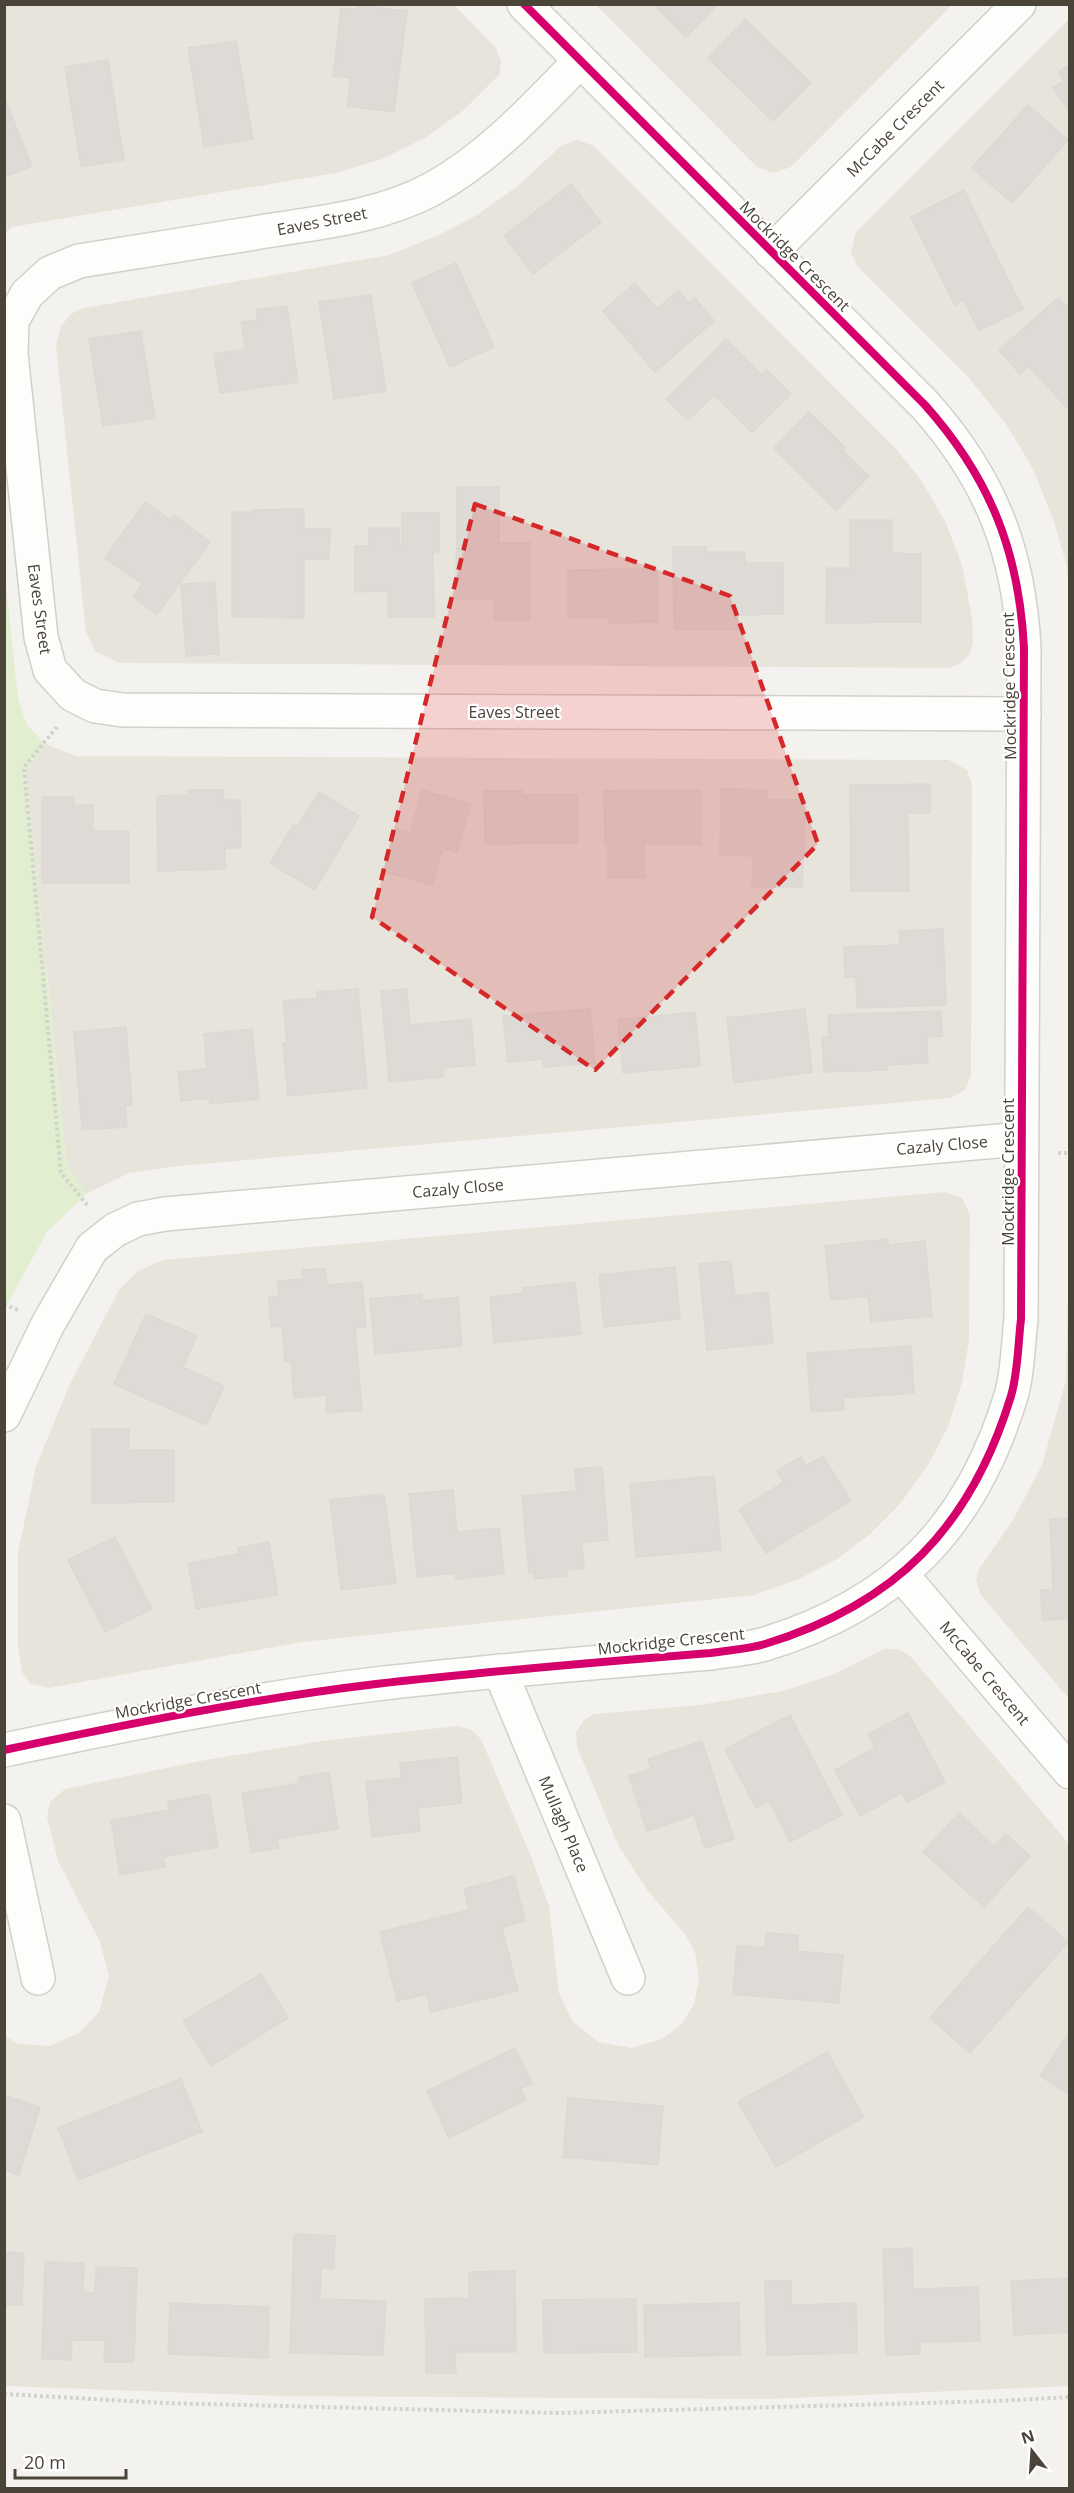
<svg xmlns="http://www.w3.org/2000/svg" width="1074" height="2493" font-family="'Open Sans',sans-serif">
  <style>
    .residential { fill: #e7e4dc }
    .green { fill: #e1eecf }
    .building { fill: #dedbd6; stroke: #dcd9d4; stroke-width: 1.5 }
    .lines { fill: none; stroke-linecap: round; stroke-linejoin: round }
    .minor-casing { stroke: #d2d0cb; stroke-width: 36 }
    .path { stroke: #d3d2cc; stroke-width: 4; stroke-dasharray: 3 3; stroke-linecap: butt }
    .minor { stroke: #fdfdfc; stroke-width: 33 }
    .cycleway-casing { stroke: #fff; stroke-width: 11 }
    .cycleway { stroke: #d6006c; stroke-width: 8 }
    .marked { fill: #d62828; fill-opacity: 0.2; stroke: #d62828; stroke-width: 4.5; stroke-dasharray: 12 8; stroke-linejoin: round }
    .labels { text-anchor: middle; stroke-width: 4.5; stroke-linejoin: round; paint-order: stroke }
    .street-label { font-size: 16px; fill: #4b4439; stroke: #fff }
  </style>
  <rect width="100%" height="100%" fill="#f4f2ee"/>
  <g class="residential">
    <path d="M5 5H454L496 48 501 61 499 75 464 110 425 138 382 159 336 173 12 227 5 233Z"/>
    <path d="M596 5H952L791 167 773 173 757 167Z"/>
    <path d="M1069 19V589L1067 566 1053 519 1033 469 1006 424 968 377 858 267 851 253 856 232Z"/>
    <path d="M578 140 594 146 896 449 921 480 945 521 962 565 972 618 973 644 969 655 961 663 950 668 119 663 95 651 86 632 56 346 61 326 71 314 84 308 389 255 437 236 477 215 519 185 562 145Z"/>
    <path d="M45 744 76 756 949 760 967 770 972 784 971 1075 965 1090 950 1098 178 1166 129 1173 86 1194 67 1166 26 771Z"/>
    <path d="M945 1192 962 1198 970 1215 969 1340 962 1382 948 1427 928 1465 900 1504 870 1534 837 1559 799 1579 754 1595 302 1642 49 1688 31 1684 22 1672 18 1646V1553L36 1466 70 1384 119 1290 138 1271 163 1260Z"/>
    <path d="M1069 1245V1699L981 1595 976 1580 979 1569 1013 1520 1042 1465 1066 1380Z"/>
    <path d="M884 1649H899L911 1657 1069 1844V2386L768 2399 278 2396 5 2386V2036L18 2044 50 2046 79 2033 99 2012 109 1976 100 1942 58 1861 47 1817 50 1802 65 1789 200 1761 322 1741 457 1726 470 1729 481 1739 531 1856 549 1906 559 1993 573 2022 599 2042 631 2048 662 2039 682 2024 694 2004 699 1978 695 1952 685 1934 648 1891 618 1845 577 1747 576 1732 584 1720 594 1714 700 1705 783 1691 832 1675Z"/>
  </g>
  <path class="green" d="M5 574 18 699 27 725 45 744 26 772 67 1166 86 1194 47 1232 5 1308Z"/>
  <g class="building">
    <path d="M653 4H718L686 37Z"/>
    <path d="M358 5 407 11 394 112 347 106 351 78 333 76 341 8 358 10Z"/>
    <path d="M745 19 811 83 773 121 708 58Z"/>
    <path d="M236 41 253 139 204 147 188 48Z"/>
    <path d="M108 60 124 160 81 167 65 67Z"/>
    <path d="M1070 64V111L1053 88 1064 81 1058 72Z"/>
    <path d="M4 97 32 166 4 177Z"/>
    <path d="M1028 105 1068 140 1012 203 972 168Z"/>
    <path d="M571 184 601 222 533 274 504 236Z"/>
    <path d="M964 190 1023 309 979 331 964 300 955 305 911 217Z"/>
    <path d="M456 263 494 347 450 367 412 283Z"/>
    <path d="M635 283 657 309 678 290 689 303 695 298 714 321 655 372 603 311Z"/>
    <path d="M371 295 386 391 334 399 319 302Z"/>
    <path d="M1058 298 1070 310V411L1029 366 1020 374 999 350Z"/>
    <path d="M287 306 298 382 220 393 214 354 245 349 241 322 257 320 256 310Z"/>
    <path d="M141 331 155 418 103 426 89 339Z"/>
    <path d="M726 339 762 375 767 370 791 394 752 433 714 395 688 420 666 399Z"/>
    <path d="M809 412 845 448 842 450 869 476 836 510 774 448Z"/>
    <path d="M457 487H499V543H530L529 620H494V600L456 599Z"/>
    <path d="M145 502 170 520 174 515 210 542 157 614 133 597 142 584 105 558Z"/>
    <path d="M304 509V529H330L329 559H304V618L232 617V512H251V510Z"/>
    <path d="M402 513H439V552H433L434 617H388V591L355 592V546H369V528H399V544H402Z"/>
    <path d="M850 520H892V553L921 554V622L826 623 827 568H850Z"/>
    <path d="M673 547H706V552H745V563H783V614L738 615V629H674Z"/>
    <path d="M657 569 658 622 609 623V617L568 618V570Z"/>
    <path d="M215 582 219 654 186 656 181 584Z"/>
    <path d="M930 784V813H908L909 891H851L850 785Z"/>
    <path d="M721 789 767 790V800H806L802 887H752L753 856 720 855Z"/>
    <path d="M188 790H223L224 800H240L241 848H225V869L158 871 157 796 188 795Z"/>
    <path d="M422 790 471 804 457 852 443 848 432 885 383 871 395 828 410 833Z"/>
    <path d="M701 790V844H644L645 878H608V845H605L604 791Z"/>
    <path d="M484 791H523V795H577V843L485 844Z"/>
    <path d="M319 792 359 816 315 890 270 863 293 825 297 827Z"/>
    <path d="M42 797H74V806L93 805V831H129V883H42Z"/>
    <path d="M943 929 946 1005 857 1008 856 977H845L844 947 900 945 899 931Z"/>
    <path d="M358 989 367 1088 288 1096 283 1043 287 1042 283 1001 317 998V992Z"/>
    <path d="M407 989 410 1025 471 1019 475 1065 442 1068 444 1077 389 1082 381 991Z"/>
    <path d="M590 1009 595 1063 544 1067 543 1059 508 1062 503 1016Z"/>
    <path d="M805 1009 812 1072 734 1083 727 1018Z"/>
    <path d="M941 1011 942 1036 927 1037 928 1063 887 1065V1070L824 1072 822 1037H829L828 1015Z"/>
    <path d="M695 1012 700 1066 623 1073 618 1020Z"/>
    <path d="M126 1027 132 1105H125L127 1127 82 1130 74 1032Z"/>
    <path d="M252 1029 259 1099 210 1104 209 1098 181 1101 178 1072 207 1069 204 1034Z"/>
    <path d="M888 1239V1245L925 1241 932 1316 871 1322 868 1296 831 1300 825 1246Z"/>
    <path d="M731 1261 735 1296 768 1292 773 1343 707 1350 699 1264Z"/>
    <path d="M675 1267 680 1319 604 1327 599 1275Z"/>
    <path d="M325 1269 327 1285 362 1282 366 1327 355 1328 362 1410 327 1413 326 1395 294 1398 291 1361 285 1362 282 1326 271 1327 269 1297 279 1296 278 1281 303 1279 302 1270Z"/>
    <path d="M575 1282 581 1334 494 1343 490 1297 524 1293 523 1288Z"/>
    <path d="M422 1294V1301L458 1297 462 1346 375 1354 370 1299Z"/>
    <path d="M146 1314 197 1336 183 1367 224 1386 206 1425 114 1384Z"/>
    <path d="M911 1346 914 1393 843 1398 844 1410 811 1412 807 1353Z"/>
    <path d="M92 1429H129V1450H174V1502L92 1503Z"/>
    <path d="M823 1456 851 1501 766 1553 739 1510 784 1482 777 1471 801 1457 806 1466Z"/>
    <path d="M602 1467 608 1540 582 1542 584 1568 566 1570 567 1576 534 1579V1572L529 1573 522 1496 576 1491 575 1469Z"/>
    <path d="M714 1476 721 1550 636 1557 630 1484Z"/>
    <path d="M453 1490 457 1532 499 1528 504 1574 456 1579 455 1573 417 1577 409 1494Z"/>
    <path d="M384 1494 396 1583 341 1590 330 1500Z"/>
    <path d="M1070 1518V1619L1042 1620 1041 1590H1053L1050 1519Z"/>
    <path d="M115 1537 152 1609 105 1632 68 1560Z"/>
    <path d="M269 1542 278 1595 196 1609 188 1563 240 1554 238 1548Z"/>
    <path d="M908 1713 945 1782 907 1803 902 1793 860 1816 835 1770 875 1748 868 1734Z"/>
    <path d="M790 1715 842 1815 790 1842 769 1801 756 1808 725 1749Z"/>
    <path d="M702 1741 734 1839 705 1848 694 1815 647 1831 629 1776 651 1769 648 1759Z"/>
    <path d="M457 1757 462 1803 418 1808 420 1831 372 1837 366 1782 401 1778 400 1763Z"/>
    <path d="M329 1772 338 1829 277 1839 279 1848 251 1853 242 1793 300 1783 299 1777Z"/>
    <path d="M209 1794 218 1847 163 1857 165 1867 120 1875 111 1820 169 1810 168 1801Z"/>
    <path d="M959 1813 994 1846 1006 1834 1030 1856 984 1907 923 1852Z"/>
    <path d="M514 1876 525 1921 502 1927 518 1991 431 2012 427 1994 397 2001 380 1932 469 1910 464 1889Z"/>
    <path d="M1028 1907 1068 1942 970 2053 930 2018Z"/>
    <path d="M766 1933 798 1935 797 1951 843 1955 839 2003 733 1994 737 1945 765 1948Z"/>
    <path d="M261 1974 288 2018 211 2066 183 2021Z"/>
    <path d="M1070 2032V2095L1040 2076Z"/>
    <path d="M515 2048 532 2083 520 2089 526 2100 449 2138 427 2091Z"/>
    <path d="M827 2052 864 2117 776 2167 738 2102Z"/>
    <path d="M181 2079 202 2132 78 2180 58 2128Z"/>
    <path d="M4 2095 40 2107 19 2175 4 2170Z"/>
    <path d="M568 2098 663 2106 658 2165 563 2157Z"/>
    <path d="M294 2234 335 2236 334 2268H321L320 2299 386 2301 383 2355 290 2353Z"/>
    <path d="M912 2248 913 2289 978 2287 980 2341 920 2342V2354L886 2355 883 2249Z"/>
    <path d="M4 2252 24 2253 22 2305H4Z"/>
    <path d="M45 2262 84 2263 83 2292 95 2293 96 2267 137 2268 134 2362H104L105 2340H72L71 2360 42 2359Z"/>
    <path d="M515 2271 516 2352H455L456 2373H426L425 2299 469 2298V2272Z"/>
    <path d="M1070 2278V2332L1014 2335 1011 2281Z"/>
    <path d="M765 2281H791V2305L856 2303 857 2353 767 2355Z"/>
    <path d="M636 2299 637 2352 544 2353 543 2300Z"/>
    <path d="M170 2303 269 2307 268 2358 168 2354Z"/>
    <path d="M739 2303 740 2355 645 2357 644 2305Z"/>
  </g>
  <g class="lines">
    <defs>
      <g id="minor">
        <path d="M580 61C534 108 490 157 432 189 380 217 318 223 260 232 200 242 140 251 79 261L50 273 27 294 12 321 11 354 41 637 50 670 73 695 95 706 123 710 1024 714"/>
        <path d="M771 252 1019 4"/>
        <path d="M4 1415 48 1324 92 1248 115 1230 138 1219 165 1214 1021 1139"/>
        <path d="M901 1574 1070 1772"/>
        <path d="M500 1671 628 1978"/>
        <path d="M4 1750C128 1724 251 1699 376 1684 488 1671 600 1662 711 1653 729 1650 748 1649 765 1644 896 1604 971 1527 1011 1396 1018 1373 1018 1344 1021 1319L1024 648C1019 551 990 478 925 405L524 4"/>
        <path d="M4 1821 38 1978"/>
      </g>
    </defs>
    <use href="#minor" class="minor-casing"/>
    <g class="path">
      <path d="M57 727 24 767 61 1173 88 1206"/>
      <path d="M1058 1153H1070"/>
      <path d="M4 1304 18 1310"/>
      <path d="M4 2394 164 2403 558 2413 998 2401 1070 2397"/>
    </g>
    <use href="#minor" class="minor"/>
    <defs>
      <path id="cycleway" d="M4 1750C128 1724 251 1699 376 1684 488 1671 600 1662 711 1653 729 1650 748 1649 765 1644 896 1604 971 1527 1011 1396 1018 1373 1018 1344 1021 1319L1024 648C1019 551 990 478 925 405L524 4"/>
    </defs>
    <use href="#cycleway" class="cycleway-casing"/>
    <use href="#cycleway" class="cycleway"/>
  </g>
  <path class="marked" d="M475 504 730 596 818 844 595 1070 372 917Z"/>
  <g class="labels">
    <g class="street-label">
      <text transform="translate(895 128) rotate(-45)" y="6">McCabe Crescent</text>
      <text transform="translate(322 221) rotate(-11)" y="6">Eaves Street</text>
      <text transform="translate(795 256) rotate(45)" y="6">Mockridge Crescent</text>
      <text transform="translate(40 609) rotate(82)" y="6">Eaves Street</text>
      <text transform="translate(1009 686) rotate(-91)" y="6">Mockridge Crescent</text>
      <text x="514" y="718">Eaves Street</text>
      <text transform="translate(942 1145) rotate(-5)" y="6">Cazaly Close</text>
      <text transform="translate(1008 1172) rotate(-90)" y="6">Mockridge Crescent</text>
      <text transform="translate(458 1188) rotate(-5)" y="6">Cazaly Close</text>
      <text transform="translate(671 1641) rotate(-6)" y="6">Mockridge Crescent</text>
      <text transform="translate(985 1673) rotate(50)" y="6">McCabe Crescent</text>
      <text transform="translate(188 1700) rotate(-10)" y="6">Mockridge Crescent</text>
      <text transform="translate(564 1824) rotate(67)" y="6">Mullagh Place</text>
    </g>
  </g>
  <rect width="1074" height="2493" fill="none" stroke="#4b4439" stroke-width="12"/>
  <g transform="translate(1032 2451) rotate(343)" stroke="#ffffff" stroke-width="4.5" paint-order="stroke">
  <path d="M0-4.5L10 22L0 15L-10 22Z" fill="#4b4439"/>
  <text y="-9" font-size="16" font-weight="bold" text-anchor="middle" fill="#4b4439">N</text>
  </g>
  <path d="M15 2469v9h111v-9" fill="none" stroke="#4b4439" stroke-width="3"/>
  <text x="24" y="2469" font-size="18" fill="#4b4439" stroke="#ffffff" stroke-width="4.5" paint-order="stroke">20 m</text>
</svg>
